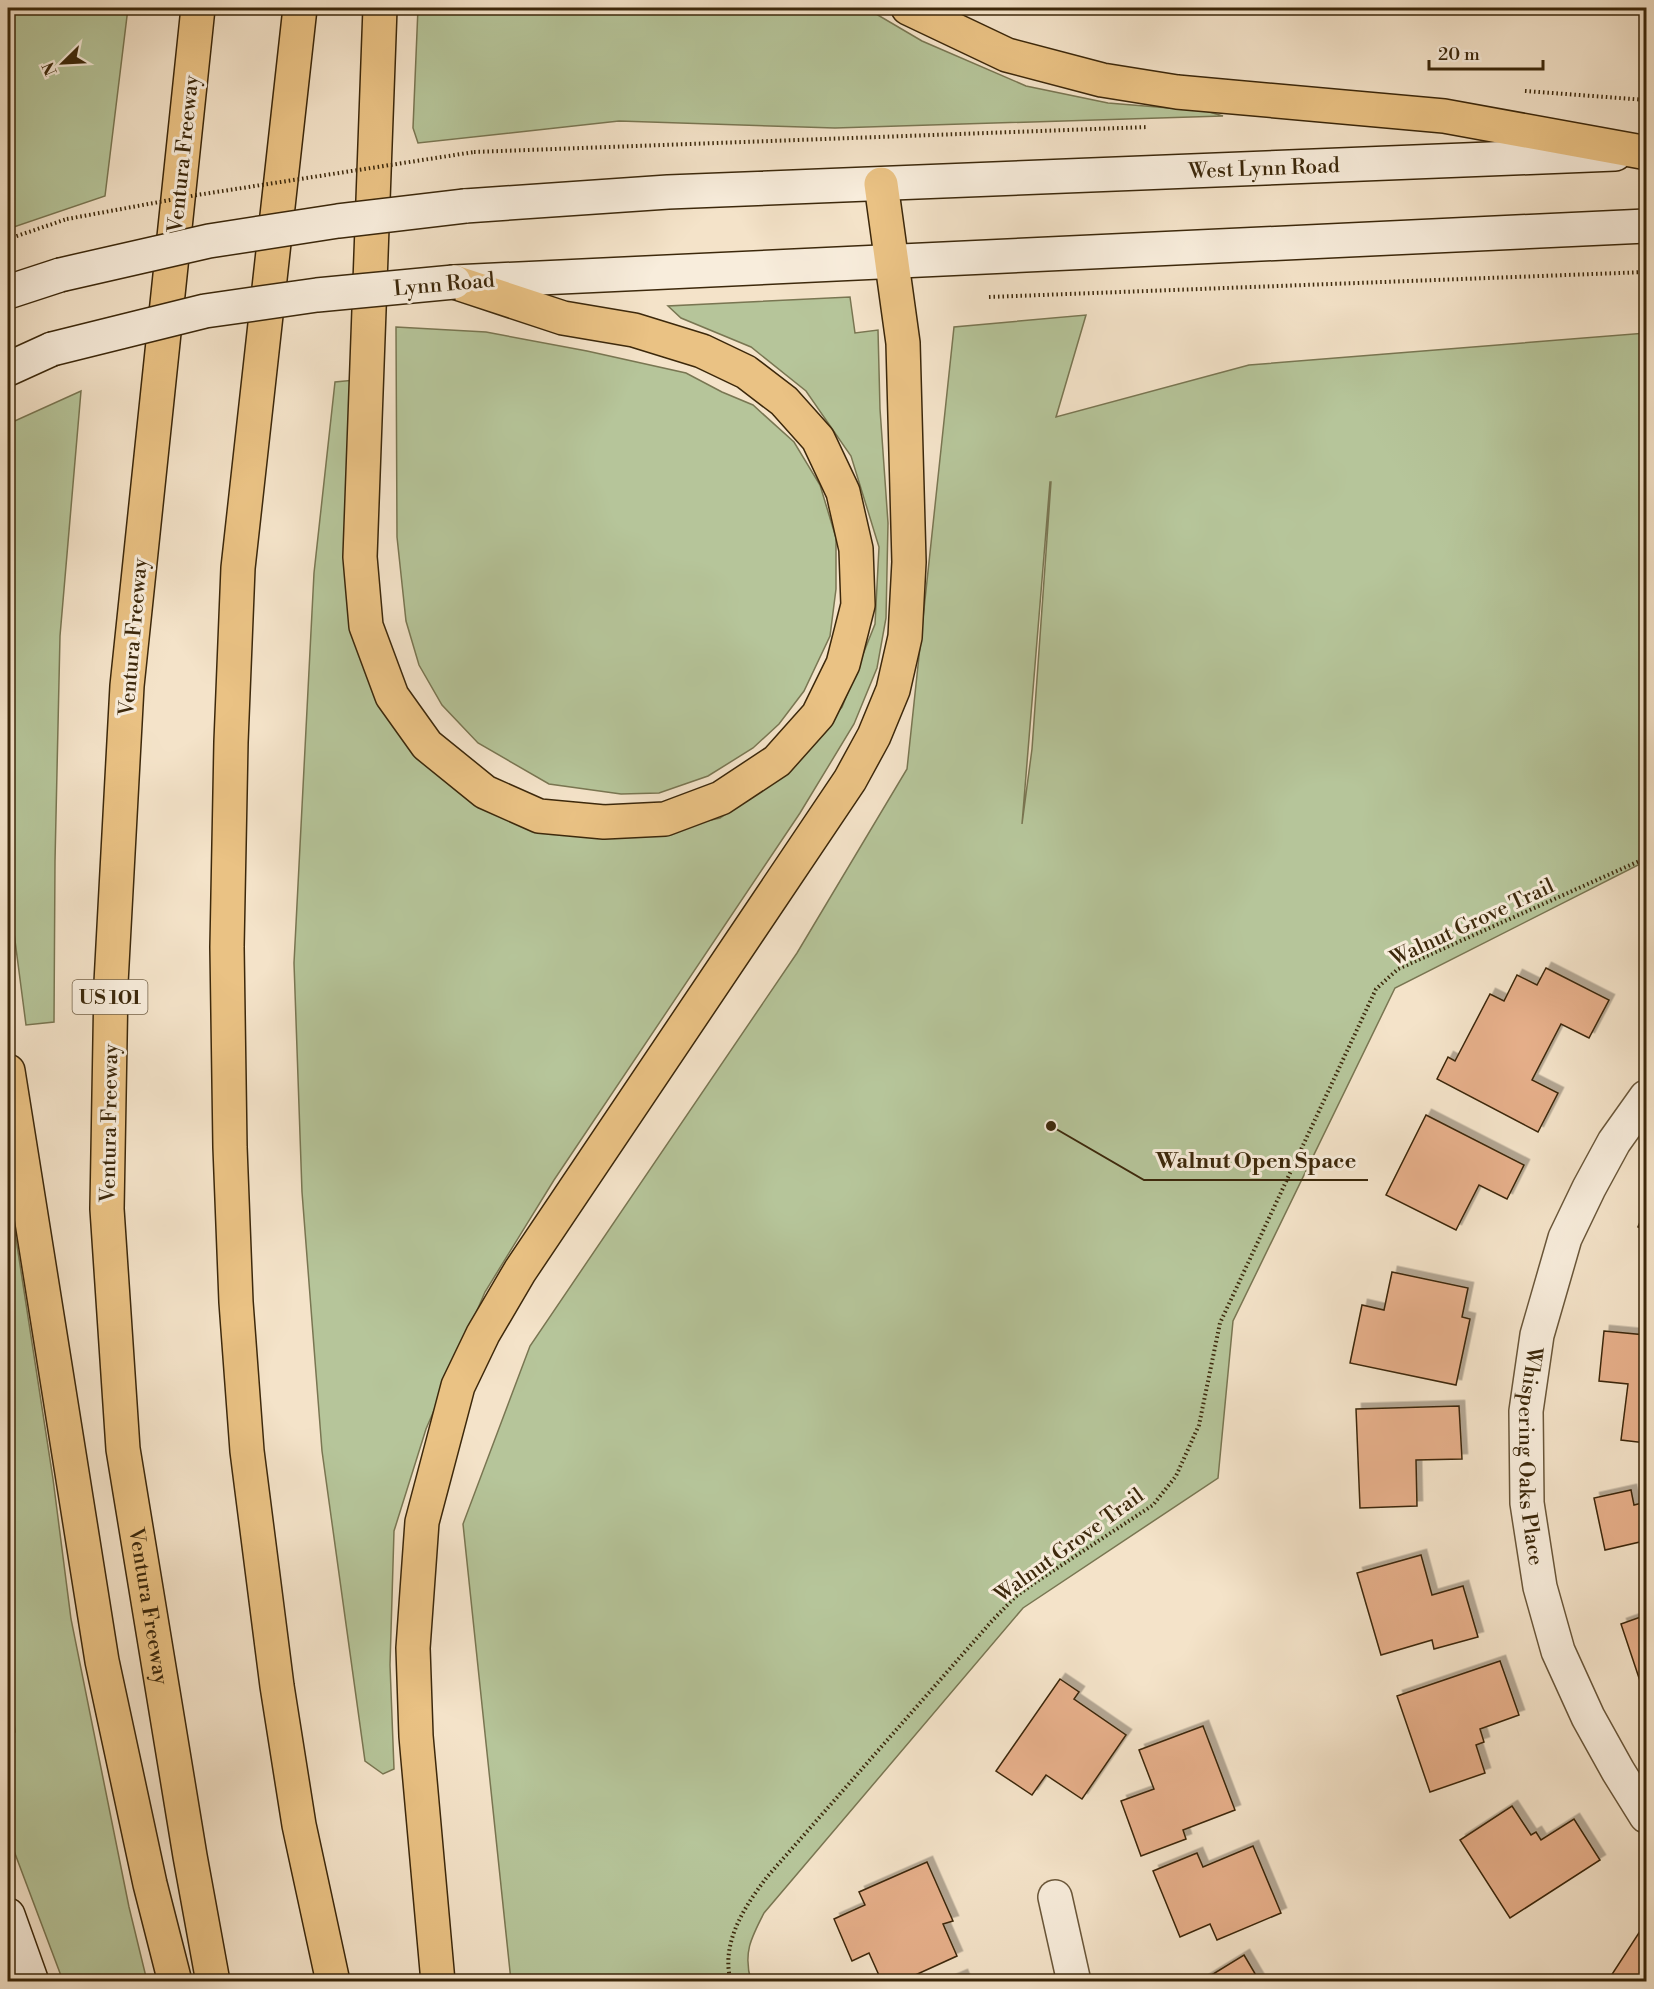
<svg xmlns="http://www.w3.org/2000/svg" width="1654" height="1989" font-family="'Libre Bodoni',serif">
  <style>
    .green { fill: #b6c59a; stroke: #797652; stroke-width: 1.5; fill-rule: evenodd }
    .building { fill: #e6af8a; stroke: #3c280b; stroke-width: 1.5; filter: url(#shadow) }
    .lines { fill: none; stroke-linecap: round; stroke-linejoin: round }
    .street-casing { stroke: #6a573a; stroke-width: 36 }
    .secondary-casing { stroke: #3c280b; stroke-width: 36 }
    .highway-casing { stroke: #3c280b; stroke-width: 36 }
    .path { stroke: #3c280b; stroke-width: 4; stroke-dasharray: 1.5 3; stroke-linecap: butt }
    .street { stroke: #f8eddc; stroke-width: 33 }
    .secondary { stroke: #f8eddc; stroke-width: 33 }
    .highway { stroke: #eac284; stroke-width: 33 }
    .secondary-bridge-casing { stroke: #3c280b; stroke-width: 36; stroke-linecap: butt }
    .path-bridge { stroke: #3c280b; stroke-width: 4; stroke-dasharray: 1.5 3; stroke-linecap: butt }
    .secondary-bridge { stroke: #f8eddc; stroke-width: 33 }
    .labels { text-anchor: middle; stroke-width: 6; stroke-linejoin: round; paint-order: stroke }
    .shield { fill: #f8eddc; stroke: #74634a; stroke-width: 1.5 }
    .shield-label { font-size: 20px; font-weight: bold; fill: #3c280b }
    .street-label { font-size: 21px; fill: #3c280b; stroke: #f8eddc }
    .leader { fill: none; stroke: #3c280b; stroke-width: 2 }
    .callout-dot { fill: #3c280b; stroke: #f8eddc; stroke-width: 2 }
    .callout-label { font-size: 22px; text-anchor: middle; font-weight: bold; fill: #3c280b; stroke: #f8eddc; stroke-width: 6; stroke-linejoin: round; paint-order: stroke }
  </style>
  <defs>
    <filter id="shadow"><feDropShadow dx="5.5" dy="-5.5" stdDeviation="0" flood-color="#0004"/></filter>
  </defs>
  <rect width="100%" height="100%" fill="#f4e3c9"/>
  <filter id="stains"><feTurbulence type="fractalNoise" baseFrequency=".00333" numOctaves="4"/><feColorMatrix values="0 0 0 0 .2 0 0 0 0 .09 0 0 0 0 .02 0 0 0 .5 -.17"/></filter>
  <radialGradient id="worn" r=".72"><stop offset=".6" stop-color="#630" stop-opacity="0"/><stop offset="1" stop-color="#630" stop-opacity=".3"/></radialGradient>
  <g class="green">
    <path d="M8 8H128L105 196 8 229Z"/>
    <path d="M418 8H866L922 41 1026 86 1108 103 1206 111 1223 116 835 128 619 121 418 143 413 128Z"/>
    <path d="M850 297 855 333 878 330 880 409 888 523 886 618 877 668 854 724 800 813 554 1180 485 1292 426 1429 394 1531 390 1665 394 1769 383 1774 365 1761 322 1451 302 1192 294 963 314 573 335 382 355 380 372 675 486 803 666 830 720 818 778 779 842 707 875 624 879 547 851 456 806 391 751 347 681 318 668 306Z"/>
    <path d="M1086 315 1056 417 1249 365 1646 333V861L1395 988 1233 1321 1218 1478 1023 1608 764 1913C751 1938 743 1953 751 1981H511L463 1524 530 1346 797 953 907 769 954 327ZM1051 482 1032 749 1022 824 1050 482Z"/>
    <path d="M396 327 486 332 587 351 686 373 722 392 753 405 794 442 820 485 836 538V589L830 636 804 691 779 724 753 748 708 776 659 793 621 794 549 784 478 743 442 705 419 665 406 621 397 537Z"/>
    <path d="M81 391 60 636 55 861 54 1022 26 1025 8 887V424Z"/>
    <path d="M8 1187 53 1479 71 1619 129 1907 147 1981H63L8 1835V1740L15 1732 8 1663Z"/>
  </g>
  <g class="building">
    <path d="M1546 968 1609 1000 1589 1038 1561 1024 1532 1080 1558 1093 1538 1132 1437 1079 1448 1057 1455 1061 1490 994 1504 1001 1517 975 1537 985Z"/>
    <path d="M1426 1115 1524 1165 1507 1199 1479 1185 1456 1230 1386 1195Z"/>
    <path d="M1646 1208V1231L1638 1227Z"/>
    <path d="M1392 1272 1468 1288 1462 1317 1470 1319 1456 1385 1350 1363 1362 1305 1384 1310Z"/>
    <path d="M1604 1331 1646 1335V1443L1621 1440 1628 1384 1599 1381Z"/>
    <path d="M1459 1406 1462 1459 1416 1460 1417 1506 1360 1508 1356 1409Z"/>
    <path d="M1631 1490 1634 1505 1646 1502V1570L1640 1542 1605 1550 1594 1498Z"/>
    <path d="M1421 1555 1432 1595 1463 1586 1478 1637 1434 1649 1432 1640 1381 1655 1357 1573Z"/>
    <path d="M1646 1615V1692L1644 1693 1621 1624Z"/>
    <path d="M1500 1661 1519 1715 1480 1729 1484 1742 1476 1745 1485 1773 1430 1792 1397 1696Z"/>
    <path d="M1060 1679 1079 1692 1074 1699 1126 1735 1082 1799 1046 1775 1032 1795 996 1771Z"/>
    <path d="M1203 1726 1235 1810 1183 1830 1186 1839 1141 1856 1121 1801 1154 1789 1139 1750Z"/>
    <path d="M1512 1806 1531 1835 1536 1832 1541 1840 1574 1819 1600 1860 1510 1918 1460 1840Z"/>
    <path d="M1253 1846 1281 1913 1217 1940 1210 1924 1180 1937 1153 1871 1197 1853 1203 1867Z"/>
    <path d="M927 1862 953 1921 943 1924 957 1956 900 1982H882L869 1953 852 1961 834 1919 865 1905 859 1892Z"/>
    <path d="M1646 1922V1982H1607Z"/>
    <path d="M1244 1955 1260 1982H1200Z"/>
    <path d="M962 1975 965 1982H946Z"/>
  </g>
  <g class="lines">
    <defs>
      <g id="street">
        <path id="s1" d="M1646 1097 1614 1142 1589 1188 1565 1238 1537 1335 1526 1411 1527 1503 1540 1587 1558 1651 1588 1717 1618 1771 1646 1816"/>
        <path d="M1055 1897 1074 1982"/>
      </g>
      <g id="secondary">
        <path id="s2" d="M465 206 668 192 1615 154"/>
        <path d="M454 282 1646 226"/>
        <path d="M8 292 60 275"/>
        <path d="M8 369 52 349"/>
        <path d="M8 1915 32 1982"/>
      </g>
      <g id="highway">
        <path id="s3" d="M198 8 127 686 111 983 107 1209 123 1449 190 1856 213 1982"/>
        <path d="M300 8 238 568 231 742 227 947 230 1147 236 1302 247 1451 277 1686 299 1825 333 1982"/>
        <path d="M380 8 360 557 366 626 392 696 427 745 485 792 539 816 604 822 665 819 721 798 777 761 818 715 843 664 858 605 856 549 843 492 818 439 784 401 746 372 702 351 634 330 563 318 454 282"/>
        <path d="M908 8 1007 55 1102 80 1177 92 1444 116 1642 152"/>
        <path d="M8 1071 102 1661 150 1884 175 1982"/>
        <path d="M438 1982 416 1736 413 1648 422 1522 458 1386 483 1334 520 1271 850 780 874 736 893 690 905 637 909 562 903 343 881 184"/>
      </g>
    </defs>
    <use href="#street" class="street-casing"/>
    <use href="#secondary" class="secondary-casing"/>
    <use href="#highway" class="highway-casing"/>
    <g class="path">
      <path d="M1525 91 1646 100"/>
      <path d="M474 152 1148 127"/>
      <path d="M8 239 67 219"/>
      <path d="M989 297 1646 272"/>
      <path d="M731 1982C720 1943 745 1906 767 1877L991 1622 1015 1597 1033 1584 1153 1505 1176 1476 1199 1425 1220 1323 1376 989 1398 969 1646 858"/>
    </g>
    <use href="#street" class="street"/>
    <use href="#secondary" class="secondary"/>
    <use href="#highway" class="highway"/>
    <defs>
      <g id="secondary-bridge">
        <path d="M60 275 209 241 338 221 465 206"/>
        <path d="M52 349 205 311 317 295 454 282"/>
      </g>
    </defs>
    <use href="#secondary-bridge" class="secondary-bridge-casing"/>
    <path class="path-bridge" d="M67 219 197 195 474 152"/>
    <use href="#secondary-bridge" class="secondary-bridge"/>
  </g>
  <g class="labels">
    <rect class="shield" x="72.5" y="980" width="75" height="34" rx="4.5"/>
    <g class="shield-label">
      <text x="110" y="1004">US 101</text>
    </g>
    <g class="street-label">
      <text transform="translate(183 154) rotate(-84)" y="7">Ventura Freeway</text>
      <text dy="7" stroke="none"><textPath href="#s2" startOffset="800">West Lynn Road</textPath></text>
      <text transform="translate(444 284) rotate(-5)" y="7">Lynn Road</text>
      <text transform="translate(133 637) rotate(-85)" y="7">Ventura Freeway</text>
      <text transform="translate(1472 922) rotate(-25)" y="7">Walnut Grove Trail</text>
      <text transform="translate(109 1123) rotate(-89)" y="7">Ventura Freeway</text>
      <text dy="7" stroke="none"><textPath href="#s1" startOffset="386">Whispering Oaks Place</textPath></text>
      <text transform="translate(1069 1545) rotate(-36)" y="7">Walnut Grove Trail</text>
      <text dy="7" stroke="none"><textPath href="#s3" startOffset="1605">Ventura Freeway</textPath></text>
    </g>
  </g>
  <path class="leader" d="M1051 1126L1144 1180H1368"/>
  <circle class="callout-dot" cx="1051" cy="1126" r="6"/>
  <g class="callout-label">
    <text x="1256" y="1168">Walnut Open Space</text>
  </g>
  <rect width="1654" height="1989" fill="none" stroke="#f4e3c9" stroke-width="30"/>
  <rect x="9" y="9" width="1636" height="1971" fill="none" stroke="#3c280b" stroke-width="3"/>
  <rect x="15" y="15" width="1624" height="1959" fill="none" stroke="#3c280b" stroke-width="1.5"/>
  <g transform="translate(63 63) rotate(246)" stroke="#f8eddc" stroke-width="4.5" paint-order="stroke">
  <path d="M0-4.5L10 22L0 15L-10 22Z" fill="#3c280b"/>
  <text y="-9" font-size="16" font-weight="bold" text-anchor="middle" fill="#3c280b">N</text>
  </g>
  <path d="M1429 60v9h114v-9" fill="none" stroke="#3c280b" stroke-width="3"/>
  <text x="1438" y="60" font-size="18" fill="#3c280b" stroke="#f8eddc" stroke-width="4.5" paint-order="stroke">20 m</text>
  <rect width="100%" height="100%" filter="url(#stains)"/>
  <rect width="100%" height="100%" fill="url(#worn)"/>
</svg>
